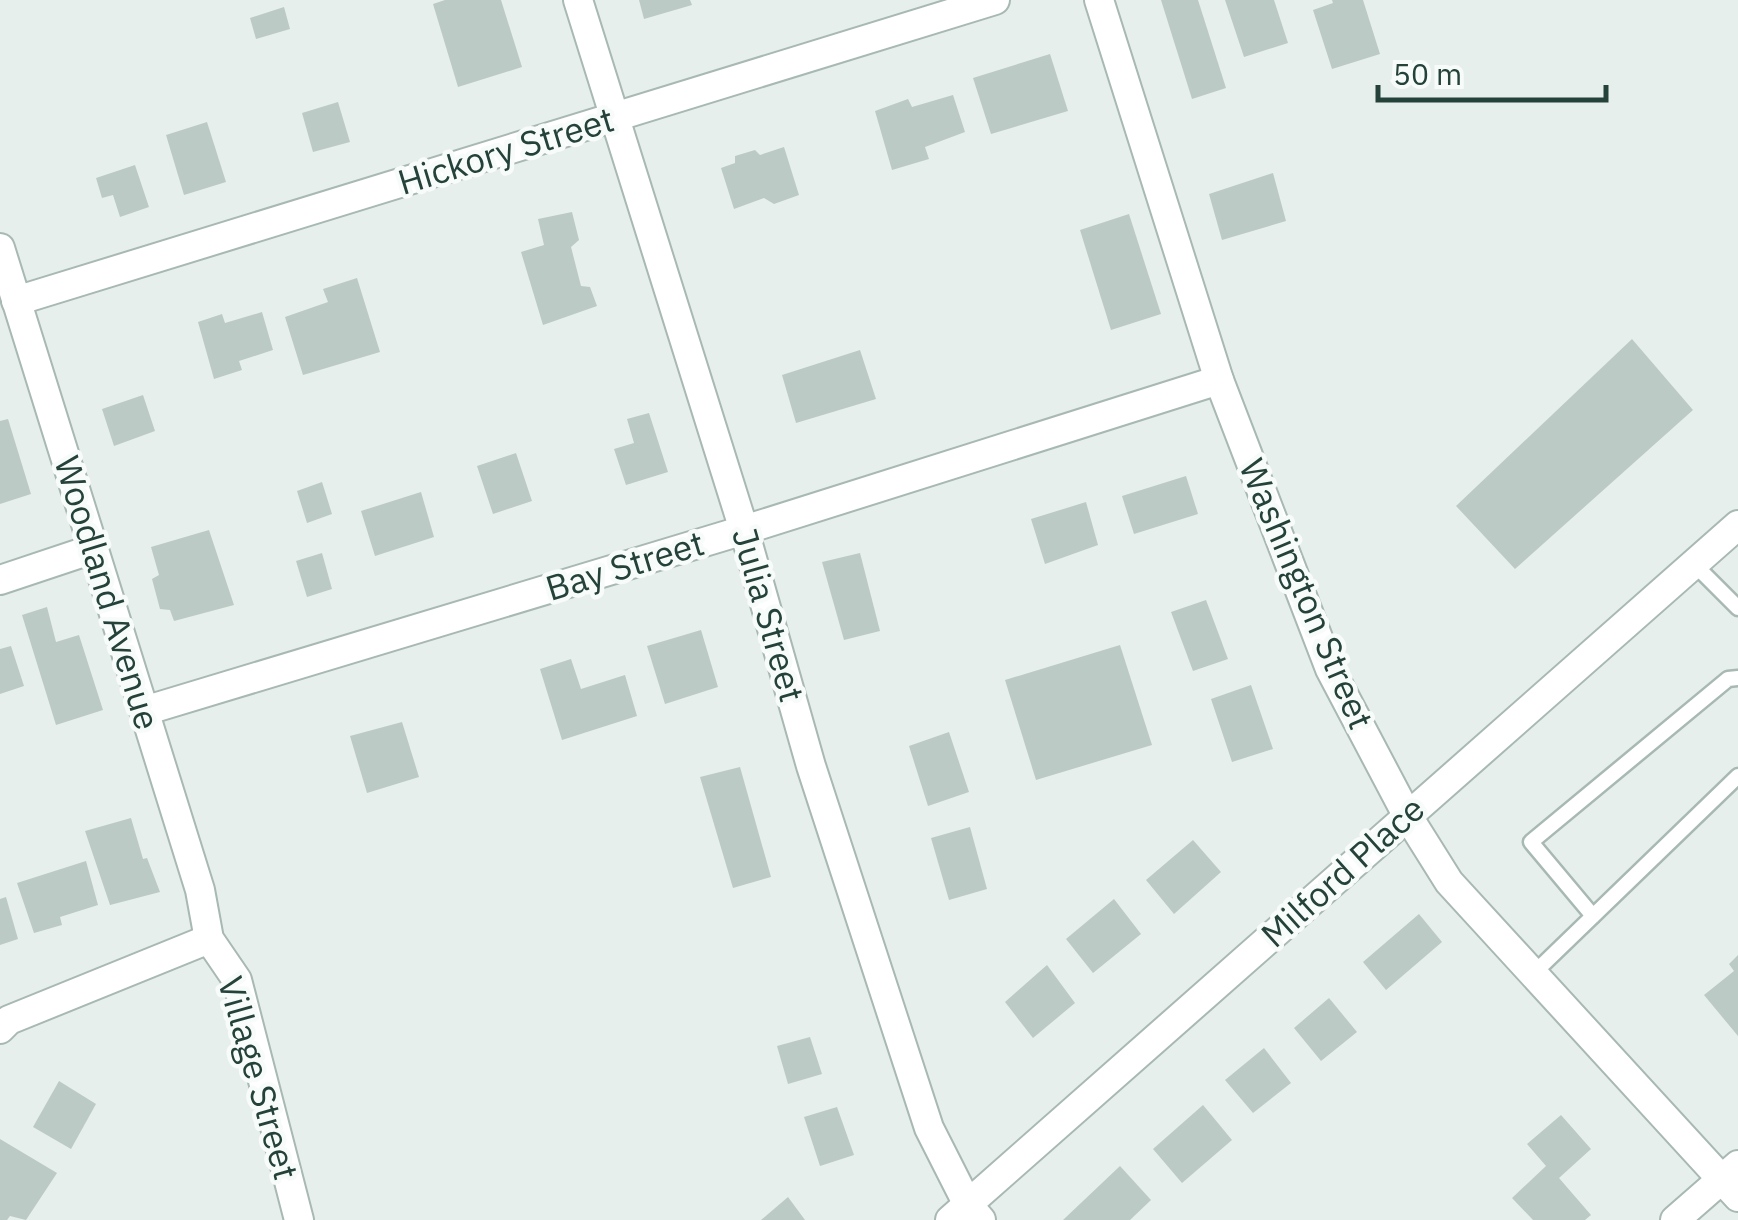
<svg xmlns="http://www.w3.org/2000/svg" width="1738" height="1220" font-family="'IBM Plex Sans',sans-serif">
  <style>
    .building { fill: #bbcac4 }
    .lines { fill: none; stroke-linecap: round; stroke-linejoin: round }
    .service-casing { stroke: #a8b8b2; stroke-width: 19 }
    .minor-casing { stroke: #a8b8b2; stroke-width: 32 }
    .service { stroke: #fff; stroke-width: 14 }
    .minor { stroke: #fff; stroke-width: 28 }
    .labels { text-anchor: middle; stroke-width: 9; stroke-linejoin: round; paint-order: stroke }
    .street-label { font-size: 35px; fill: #24423a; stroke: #f7fbf9 }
  </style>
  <rect width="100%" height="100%" fill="#e6efeb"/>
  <g class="building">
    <path d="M445 0H501L522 67 458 87 433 4Z"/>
    <path d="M639 0H690L692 5 644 19Z"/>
    <path d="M1161 0H1198L1226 88 1192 99Z"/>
    <path d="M1225 0H1274L1288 43 1244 57Z"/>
    <path d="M1332 0H1363L1380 54 1332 69 1313 10 1333 3Z"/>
    <path d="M284 7 290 29 256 39 250 18Z"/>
    <path d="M1050 54 1068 111 991 134 973 78Z"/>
    <path d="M953 95 965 132 925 147 929 159 892 170 875 111 908 99 912 107Z"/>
    <path d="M338 102 350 142 313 152 302 113Z"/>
    <path d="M207 122 226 182 184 195 166 135Z"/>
    <path d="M784 147 799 195 774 204 764 198 734 209 721 168 735 163V156L755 150 760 155Z"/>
    <path d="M135 165 149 207 120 217 113 195 102 198 96 178Z"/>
    <path d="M1273 173 1286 221 1222 240 1209 194Z"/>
    <path d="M572 212 579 240 571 247 581 286 590 287 597 306 543 325 521 252 544 245 538 219Z"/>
    <path d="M1129 214 1161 314 1111 330 1080 230Z"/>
    <path d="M357 278 380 352 303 375 285 317 328 302 323 289Z"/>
    <path d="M262 312 273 350 239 361 242 370 214 379 198 322 222 314 225 323Z"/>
    <path d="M1632 339 1693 410 1515 569 1456 506Z"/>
    <path d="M860 350 876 399 796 423 782 375Z"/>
    <path d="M143 395 155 431 114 446 102 409Z"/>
    <path d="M649 413 668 472 626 485 614 449 634 443 627 419Z"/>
    <path d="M8 419 31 494 0 504V421Z"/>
    <path d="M516 453 532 501 493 514 477 466Z"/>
    <path d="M1186 476 1198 514 1134 534 1122 496Z"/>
    <path d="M322 482 332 514 307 523 297 491Z"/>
    <path d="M421 492 434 537 375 556 361 511Z"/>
    <path d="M1086 502 1098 545 1045 564 1031 519Z"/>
    <path d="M209 530 234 605 174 621 170 610 160 609 152 579 159 575 151 547Z"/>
    <path d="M322 553 332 589 307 597 296 561Z"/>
    <path d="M860 553 880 631 844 640 822 562Z"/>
    <path d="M1206 600 1228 659 1193 671 1171 612Z"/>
    <path d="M47 607 56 642 79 635 103 710 56 725 22 615Z"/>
    <path d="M701 630 718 687 665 704 647 646Z"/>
    <path d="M1120 645 1152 745 1036 780 1005 680Z"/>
    <path d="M11 646 24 686 0 694V649Z"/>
    <path d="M571 659 581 689 625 675 637 716 562 740 540 669Z"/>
    <path d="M1251 685 1273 749 1232 762 1211 699Z"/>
    <path d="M402 722 419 777 367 793 350 736Z"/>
    <path d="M949 732 969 792 928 806 909 746Z"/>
    <path d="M740 767 771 877 733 888 700 777Z"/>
    <path d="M131 818 143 859 147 858 160 892 110 905 85 831Z"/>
    <path d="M970 827 987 889 949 900 931 838Z"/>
    <path d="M1193 840 1221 872 1174 914 1146 880Z"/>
    <path d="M86 861 98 905 60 917 62 925 34 933 17 883Z"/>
    <path d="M6 897 18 939 0 945V899Z"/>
    <path d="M1114 899 1141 934 1093 973 1066 939Z"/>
    <path d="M1419 914 1442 942 1386 990 1363 962Z"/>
    <path d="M1738 955V1036L1704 995 1734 971 1729 964Z"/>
    <path d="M1047 965 1075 1003 1033 1038 1005 1002Z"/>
    <path d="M1329 998 1357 1032 1321 1061 1294 1028Z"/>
    <path d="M810 1037 822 1074 788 1084 777 1046Z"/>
    <path d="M1264 1048 1291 1083 1253 1113 1225 1080Z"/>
    <path d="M59 1081 96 1104 71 1149 33 1127Z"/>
    <path d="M1203 1105 1232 1140 1182 1183 1153 1149Z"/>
    <path d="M837 1107 854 1155 820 1166 804 1117Z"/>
    <path d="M1561 1115 1591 1149 1559 1178 1591 1215 1585 1220H1533L1512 1198 1546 1166 1527 1144Z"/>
    <path d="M0 1139 57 1173 26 1220 10 1216 7 1220H0Z"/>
    <path d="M1120 1166 1151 1200 1130 1220H1063Z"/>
    <path d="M788 1197 805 1220H761Z"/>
  </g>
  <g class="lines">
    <defs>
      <g id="service">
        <path d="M1693 563 1738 608"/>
        <path d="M1593 916 1531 842 1728 679 1738 678"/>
        <path d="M1533 974 1738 776"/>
      </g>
      <g id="minor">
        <path d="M578 0 744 530 811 766 929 1128 968 1205 981 1220"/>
        <path d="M1099 0 1219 380 1330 669 1407 815 1449 882 1738 1197"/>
        <path d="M0 248 200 890 209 939 237 980 299 1220"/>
        <path d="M16 301 995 0"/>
        <path d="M0 580 93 549"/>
        <path d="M144 711 744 530 1219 380"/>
        <path d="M0 1029 9 1020 209 939"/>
        <path d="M950 1220 1738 525"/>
        <path d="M1675 1220 1738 1165"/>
      </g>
    </defs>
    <use href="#service" class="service-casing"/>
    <use href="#minor" class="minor-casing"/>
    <use href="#service" class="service"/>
    <use href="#minor" class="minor"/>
  </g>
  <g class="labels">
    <g class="street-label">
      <text transform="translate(506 151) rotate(-17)" y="12">Hickory Street</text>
      <text transform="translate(625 566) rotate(-17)" y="12">Bay Street</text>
      <text transform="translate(107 593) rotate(73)" y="12">Woodland Avenue</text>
      <text transform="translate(1306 594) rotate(67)" y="12">Washington Street</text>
      <text transform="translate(768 615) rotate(74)" y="12">Julia Street</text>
      <text transform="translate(1343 872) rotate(-42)" y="12">Milford Place</text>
      <text transform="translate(258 1078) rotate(74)" y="12">Village Street</text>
    </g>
  </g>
  <path d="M1378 85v15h228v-15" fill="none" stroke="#24423a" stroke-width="5"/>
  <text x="1393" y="85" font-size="30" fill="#24423a" stroke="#f7fbf9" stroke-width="8" paint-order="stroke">50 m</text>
</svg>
